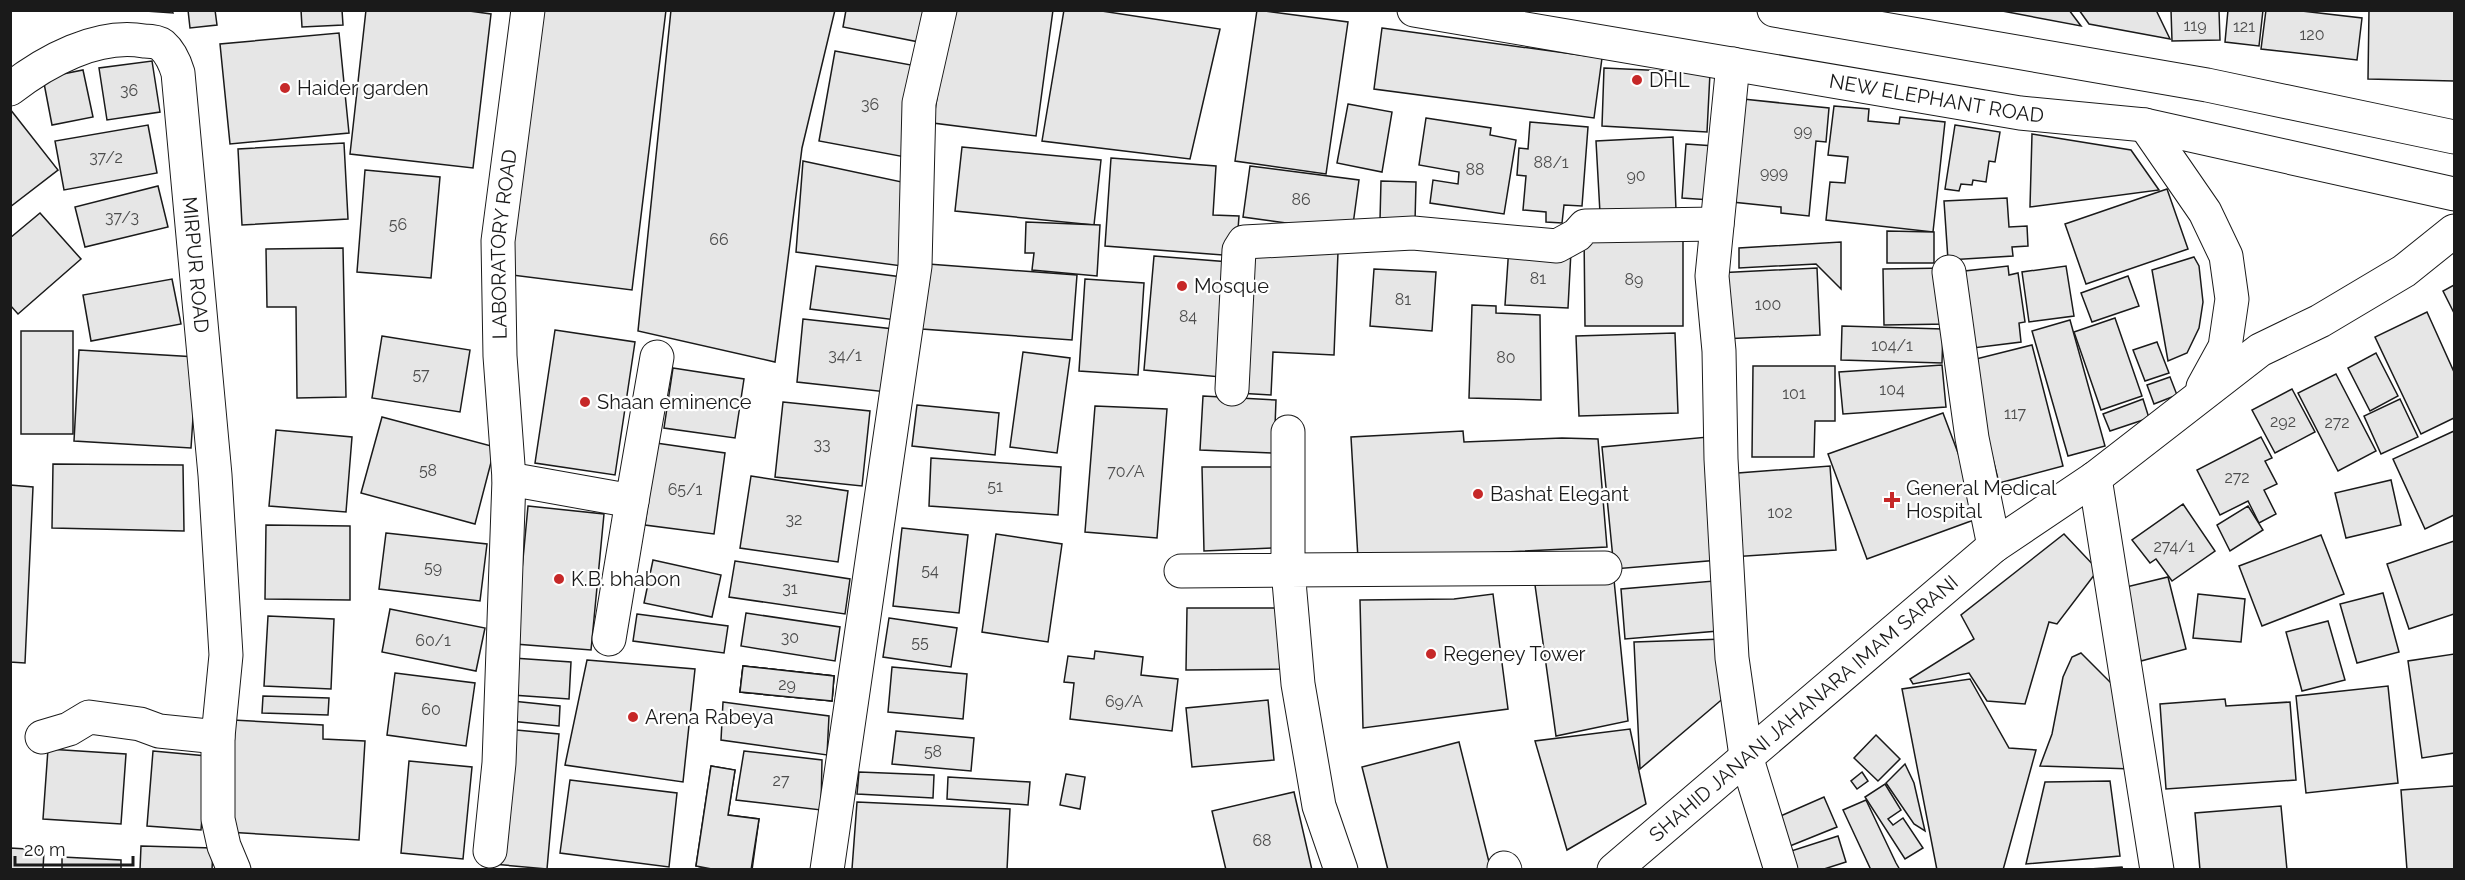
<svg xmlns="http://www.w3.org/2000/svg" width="2465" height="880" font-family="Raleway,sans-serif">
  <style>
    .building { fill: #e6e6e6; stroke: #1a1a1a; stroke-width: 1.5 }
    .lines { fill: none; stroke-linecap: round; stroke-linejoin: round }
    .street-casing { stroke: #1a1a1a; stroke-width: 35 }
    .secondary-casing { stroke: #1a1a1a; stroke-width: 35 }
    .highway-casing { stroke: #1a1a1a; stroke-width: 35 }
    .street { stroke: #fff; stroke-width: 33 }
    .secondary { stroke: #fff; stroke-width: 33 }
    .highway { stroke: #fff; stroke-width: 33 }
    .poi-dot { fill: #c62828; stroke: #fff; stroke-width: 2 }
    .labels { text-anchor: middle; stroke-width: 4.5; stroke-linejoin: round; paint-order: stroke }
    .number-label { font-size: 16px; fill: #4d4d4d }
    .poi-label { font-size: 20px; fill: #1a1a1a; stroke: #fff; text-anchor: start }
    .street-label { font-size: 20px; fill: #1a1a1a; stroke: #fff }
  </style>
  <rect width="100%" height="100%" fill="#fff"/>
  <g class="building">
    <path d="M131 10H172L173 13Z"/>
    <path d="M188 10H215L217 25 190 28Z"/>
    <path d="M301 10H342L343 25 302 27Z"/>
    <path d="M366 10H462L491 14 473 168 350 154Z"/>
    <path d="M535 10H666L632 290 504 274Z"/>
    <path d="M671 10H835L802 148 775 362 638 331Z"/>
    <path d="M846 10H935L929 44 843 27Z"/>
    <path d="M951 10H1053L1036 136 933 123Z"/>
    <path d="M1064 10H1095L1220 29 1190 159 1042 141Z"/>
    <path d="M1257 10 1348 22 1326 174 1235 161Z"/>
    <path d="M1997 10H2069L2081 26Z"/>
    <path d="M2079 10H2156L2170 39 2089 24Z"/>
    <path d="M2171 10H2219L2220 40 2172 41Z"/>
    <path d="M2228 10H2263L2259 46 2225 42Z"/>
    <path d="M2266 10H2293L2362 18 2357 60 2261 49Z"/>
    <path d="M2369 10H2454V81L2368 79Z"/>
    <path d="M1382 28 1602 58 1594 118 1374 89Z"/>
    <path d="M339 33 349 133 230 144 220 44Z"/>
    <path d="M835 51 922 67 905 157 819 141Z"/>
    <path d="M152 61 160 112 107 120 99 68Z"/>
    <path d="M1604 68 1710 73 1707 132 1602 126Z"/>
    <path d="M83 70 93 117 52 125 43 78Z"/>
    <path d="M1743 99 1829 108 1826 142 1816 141 1809 216 1781 213V207L1732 202Z"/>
    <path d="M1348 104 1392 112 1382 172 1337 163Z"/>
    <path d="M1834 106 1869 109 1868 121 1899 124 1900 117 1945 122 1933 232 1826 220 1830 182 1845 183 1848 157 1828 155Z"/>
    <path d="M10 109 58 170 10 207Z"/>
    <path d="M1426 118 1491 128 1490 135 1516 140 1504 214 1430 203 1433 180 1458 184 1459 172 1419 165Z"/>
    <path d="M1530 122 1588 127 1582 206 1564 205 1562 223 1546 222V212L1523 210 1526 176 1517 175 1519 148 1528 149Z"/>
    <path d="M148 125 157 173 64 190 55 141Z"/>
    <path d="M1955 125 2000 132 1995 162 1989 161 1986 182 1973 180 1972 185 1961 184 1959 191 1945 189Z"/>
    <path d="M2032 134 2131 150 2159 190 2030 207Z"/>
    <path d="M1673 137 1676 210 1600 213 1596 141Z"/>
    <path d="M344 143 348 219 242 225 238 149Z"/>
    <path d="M1686 144 1715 146 1711 200 1682 198Z"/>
    <path d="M962 147 1101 160 1094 225 955 211Z"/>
    <path d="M1111 158 1216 166 1213 215 1239 216 1236 256 1105 246Z"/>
    <path d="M803 161 916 185 902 266 796 252Z"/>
    <path d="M1250 166 1359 180 1352 232 1243 217Z"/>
    <path d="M365 170 440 177 431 278 357 272Z"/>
    <path d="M1381 181 1416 182 1415 222 1380 220Z"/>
    <path d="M158 186 168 227 85 247 75 207Z"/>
    <path d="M2167 189 2188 249 2086 284 2065 224Z"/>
    <path d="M2007 198 2009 227 2027 226 2028 246 2012 247 2013 256 1948 260 1944 201Z"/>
    <path d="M40 213 81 259 18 314 10 305V238Z"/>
    <path d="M1026 222 1100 225 1097 276 1032 270 1034 253H1025Z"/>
    <path d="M1887 231 1934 232V263H1887Z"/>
    <path d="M1584 232H1683V326H1585Z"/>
    <path d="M1841 242V289L1816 264 1739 268V248Z"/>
    <path d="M1509 246 1571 251 1568 308 1505 305Z"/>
    <path d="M343 248 346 397 297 398 296 307H267L266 249Z"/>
    <path d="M1243 248 1338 252 1334 355 1273 352 1271 395 1237 393Z"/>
    <path d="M1154 256 1230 262 1221 377 1144 370Z"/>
    <path d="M2194 257 2199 266 2203 302 2199 328 2187 353 2168 361 2152 270Z"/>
    <path d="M928 264 1077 275 1072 340 922 329Z"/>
    <path d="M816 266 902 277 896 320 810 309Z"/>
    <path d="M2008 266 2009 275 2018 273 2025 322 2019 323 2021 342 1973 348 1956 272Z"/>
    <path d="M2066 266 2074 316 2029 322 2022 272Z"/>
    <path d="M1817 268 1820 335 1720 339 1716 273Z"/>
    <path d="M1948 268 1949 324 1884 325 1883 269Z"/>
    <path d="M1374 269 1436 272 1432 331 1370 326Z"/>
    <path d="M2128 276 2139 306 2092 322 2081 293Z"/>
    <path d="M172 279 181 324 91 341 83 295Z"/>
    <path d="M1085 279 1144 283 1138 375 1079 371Z"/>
    <path d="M2454 285V313L2443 291Z"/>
    <path d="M1472 305 1496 306V313L1540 315 1541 400 1469 398Z"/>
    <path d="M2427 312 2454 372V418L2421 434 2375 337Z"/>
    <path d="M2115 318 2142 396 2101 410 2074 332Z"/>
    <path d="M803 319 894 329 887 392 797 382Z"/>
    <path d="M2070 320 2105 446 2068 456 2032 331Z"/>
    <path d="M1842 326 1943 329 1942 363 1841 360Z"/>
    <path d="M555 330 635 342 615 475 535 463Z"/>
    <rect x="21" y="331" width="52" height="103"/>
    <path d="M1675 333 1678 413 1579 416 1576 336Z"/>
    <path d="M382 336 470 350 460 412 372 398Z"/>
    <path d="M2157 342 2169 373 2145 381 2133 350Z"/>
    <path d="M2032 345 2063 466 1999 483 1968 361Z"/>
    <path d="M79 350 197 357 191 448 74 441Z"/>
    <path d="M1023 352 1070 358 1057 453 1010 447Z"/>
    <path d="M2376 353 2398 396 2370 411 2348 368Z"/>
    <path d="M1942 365 1946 407 1843 414 1839 372Z"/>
    <path d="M1753 366H1835V421H1815L1814 457H1752Z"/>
    <path d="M673 368 744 379 735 438 664 428Z"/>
    <path d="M2336 374 2376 451 2338 471 2298 393Z"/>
    <path d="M2170 377 2177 395 2154 404 2147 385Z"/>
    <path d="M2292 389 2315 432 2275 453 2252 410Z"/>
    <path d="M1203 396 1276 400 1274 453 1200 450Z"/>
    <path d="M2143 399 2149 418 2110 431 2103 414Z"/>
    <path d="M2400 399 2418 437 2381 454 2364 416Z"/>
    <path d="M783 402 870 411 862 486 775 477Z"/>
    <path d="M917 405 999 413 995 455 912 446Z"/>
    <path d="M1095 406 1167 409 1157 538 1085 532Z"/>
    <path d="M1943 413 1982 517 1867 559 1828 454Z"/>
    <path d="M382 417 495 447 475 524 361 493Z"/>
    <path d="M276 430 352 437 346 512 269 506Z"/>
    <path d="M1463 431 1464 442 1562 438 1598 439 1607 547 1358 559 1351 437Z"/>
    <path d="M2454 431V515L2425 529 2393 459Z"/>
    <path d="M1708 437 1719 560 1614 569 1602 447Z"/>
    <path d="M2261 437 2272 458 2265 461 2277 484 2264 490 2276 514 2259 523 2248 501 2220 515 2197 470Z"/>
    <path d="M656 443 725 453 714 534 645 525Z"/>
    <path d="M931 458 1061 467 1058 515 929 506Z"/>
    <path d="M53 464 183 465 184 531 52 528Z"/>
    <path d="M1830 466 1836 550 1731 557 1725 474Z"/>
    <path d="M1202 467H1279L1274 548 1204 551Z"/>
    <path d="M751 476 848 491 838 562 740 548Z"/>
    <path d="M2391 480 2401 525 2346 538 2335 493Z"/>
    <path d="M10 485 33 487 25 663 10 662Z"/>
    <path d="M2183 504 2215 551 2172 581 2156 559 2150 563 2132 540Z"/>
    <path d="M528 506 604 514 591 650 515 644Z"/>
    <path d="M2248 506 2263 530 2230 551 2217 525Z"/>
    <path d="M266 525 350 526V600L265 599Z"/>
    <path d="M902 528 968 535 959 613 893 606Z"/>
    <path d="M386 533 487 544 480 601 379 589Z"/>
    <path d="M996 534 1062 544 1048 642 982 632Z"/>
    <path d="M2064 534 2098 570 2057 624 2049 622 2025 704 1987 701 1969 673 1913 684 1910 679 1974 639 1961 615Z"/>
    <path d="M2321 535 2344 594 2262 626 2239 566Z"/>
    <path d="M2454 541V614L2409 629 2387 564Z"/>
    <path d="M653 560 721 575 712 617 644 603Z"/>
    <path d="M735 561 850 579 845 614 729 597Z"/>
    <path d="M2168 577 2186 649 2141 661 2122 588Z"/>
    <path d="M1614 580 1628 721 1556 736 1535 585Z"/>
    <path d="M1714 581 1718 631 1625 639 1621 589Z"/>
    <path d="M2383 593 2399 652 2357 663 2340 604Z"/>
    <path d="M1493 594 1508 709 1363 728 1360 600 1454 599Z"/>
    <path d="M2198 594 2245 599 2241 642 2193 638Z"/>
    <path d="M1187 608H1285V669L1186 670Z"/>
    <path d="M390 609 485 628 476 671 382 652Z"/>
    <path d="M746 613 840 627 835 661 741 646Z"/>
    <path d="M637 614 728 626 724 653 633 641Z"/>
    <path d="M268 616 334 619 331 689 264 686Z"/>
    <path d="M889 618 957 628 951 667 883 657Z"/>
    <path d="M2328 621 2345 680 2302 691 2286 632Z"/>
    <path d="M1724 639 1726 696 1640 769 1634 642Z"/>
    <path d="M1095 651 1143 657 1141 675 1178 679 1172 731 1070 719 1074 683 1064 682 1068 656 1094 659Z"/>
    <path d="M2081 653 2127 699 2133 769 2040 766 2052 734 2063 677 2072 657Z"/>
    <path d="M2454 654V753L2422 758 2408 661Z"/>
    <path d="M513 658 571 662 569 699 512 695Z"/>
    <path d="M587 660 695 669 683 782 565 765Z"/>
    <path d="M743 666 834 676 832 701 740 692Z"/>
    <path d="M743 666 834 676 832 701 740 692Z"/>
    <path d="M743 666 834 676 832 701 740 692Z"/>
    <path d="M892 667 967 674 963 719 888 712Z"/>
    <path d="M395 673 475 683 466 746 387 735Z"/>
    <path d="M1970 679 2009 748 2036 750 2003 870H1937L1902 689Z"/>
    <path d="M2388 686 2398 783 2306 793 2296 696Z"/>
    <path d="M263 696 329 698 328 715 262 713Z"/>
    <path d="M2225 699 2226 706 2290 702 2296 780 2166 789 2160 704Z"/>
    <path d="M1268 700 1274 760 1192 767 1186 708Z"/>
    <path d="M512 701 560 706 559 726 510 721Z"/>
    <path d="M723 702 829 716 827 755 721 740Z"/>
    <path d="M233 720 323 725V739L365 741 359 840 227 832Z"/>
    <path d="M505 729 559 734 547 869 493 864Z"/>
    <path d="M1630 729 1646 804 1567 850 1535 741Z"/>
    <path d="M896 731 974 738 971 771 892 764Z"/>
    <path d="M1876 735 1900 759 1878 781 1854 758Z"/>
    <path d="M1459 742 1491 870H1388L1362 767Z"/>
    <path d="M48 749 126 754 121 824 43 819Z"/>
    <path d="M153 751 207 756 201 830 147 826Z"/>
    <path d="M744 751 822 760 821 810 736 800Z"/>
    <path d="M409 761 472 767 463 859 401 853Z"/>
    <path d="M1905 764 1914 783 1925 831 1914 824 1886 783Z"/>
    <path d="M711 766 735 770 728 815 759 819 752 870H713L696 866Z"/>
    <path d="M711 766 735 770 728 815 759 819 751 870H717L696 866Z"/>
    <path d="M859 772 934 775 933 798 857 794Z"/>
    <path d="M1862 772 1868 781 1857 789 1851 781Z"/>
    <path d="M1066 774 1085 777 1080 809 1060 805Z"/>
    <path d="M948 777 1030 782 1028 805 947 799Z"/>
    <path d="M570 780 677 793 669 867 560 853Z"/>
    <path d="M2110 781 2120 856 2026 864 2045 782Z"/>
    <path d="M1885 784 1901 810 1888 819 1893 825 1903 818 1923 848 1905 859 1865 797Z"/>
    <path d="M2454 786V870H2407L2401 790Z"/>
    <path d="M1294 792 1312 870H1226L1212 811Z"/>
    <path d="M1824 797 1837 827 1780 850 1767 822Z"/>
    <path d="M1866 800 1896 863 1900 870H1871L1843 810Z"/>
    <path d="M857 802 1010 809 1007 870 852 869Z"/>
    <path d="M2281 806 2287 870H2200L2195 813Z"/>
    <path d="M1838 836 1846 862 1821 870H1786L1788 852Z"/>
    <path d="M141 846 213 848 212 870H140Z"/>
    <path d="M10 848 44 850 43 870H10Z"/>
    <path d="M62 857 121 860V870H62Z"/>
    <path d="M2122 867 2123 870H2072Z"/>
  </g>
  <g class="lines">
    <defs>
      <g id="street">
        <path d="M1733 64 1712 276 1719 351 1721 459 1732 658 1746 756 1781 870"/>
        <path id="s1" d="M10 89C46 61 97 33 144 41 149 41 158 42 162 45 170 52 175 63 178 73L215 475 226 655 218 737 159 731 140 724 89 717 69 729 42 737"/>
        <path d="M1949 272 1972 438 1994 546"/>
        <path d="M1232 389 1239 250 1244 242 1413 233 1557 246 1577 235 1585 226 1717 224"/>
        <path d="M2095 478 2157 870"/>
        <path d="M509 479 632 501 657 357"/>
        <path d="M1181 571 1288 570V432"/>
        <path d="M609 639 632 501"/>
        <path d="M218 737V819L224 846 234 870"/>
        <path id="s2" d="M490 851 499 763 509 479 500 356 498 241 528 10"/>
        <path d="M1504 868 1505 870"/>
        <path d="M827 870 915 266 919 103 940 10"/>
        <path d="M1341 870 1319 806 1298 684 1288 570 1605 568"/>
      </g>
      <g id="secondary">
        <path d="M2145 125 2205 212 2226 256 2232 299 2225 347 2203 387"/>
        <path id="s3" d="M1614 870 1994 546 2095 478 2260 350 2320 321 2404 271 2454 231"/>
      </g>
      <g id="highway">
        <path id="s4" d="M1414 10 2020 113 2145 125 2454 194"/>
        <path d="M1774 10 2207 85 2454 137"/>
      </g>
    </defs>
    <use href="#street" class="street-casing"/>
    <use href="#secondary" class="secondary-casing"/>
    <use href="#highway" class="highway-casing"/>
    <use href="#street" class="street"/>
    <use href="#secondary" class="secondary"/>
    <use href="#highway" class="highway"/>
  </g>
  <g class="poi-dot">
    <circle cx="1637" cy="80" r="6"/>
    <circle cx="285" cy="88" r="6"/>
    <circle cx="1182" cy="286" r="6"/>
    <circle cx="585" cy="402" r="6"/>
    <circle cx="1478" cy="494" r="6"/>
    <path d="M1889 491h6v6h6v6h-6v6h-6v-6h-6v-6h6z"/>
    <circle cx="559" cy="579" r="6"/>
    <circle cx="1431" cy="654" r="6"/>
    <circle cx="633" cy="717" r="6"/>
  </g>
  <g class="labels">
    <g class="number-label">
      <text x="2195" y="31">119</text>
      <text x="2244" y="32">121</text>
      <text x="2312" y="40">120</text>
      <text x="129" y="96">36</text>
      <text x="870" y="110">36</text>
      <text x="1803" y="136">99</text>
      <text x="106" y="163">37/2</text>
      <text x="1551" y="168">88/1</text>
      <text x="1475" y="175">88</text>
      <text x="1774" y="178">999</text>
      <text x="1636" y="181">90</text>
      <text x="1301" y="205">86</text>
      <text x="122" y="223">37/3</text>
      <text x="398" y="230">56</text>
      <text x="719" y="245">66</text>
      <text x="1538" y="284">81</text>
      <text x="1634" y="285">89</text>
      <text x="1403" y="305">81</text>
      <text x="1768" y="310">100</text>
      <text x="1188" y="322">84</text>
      <text x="1892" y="351">104/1</text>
      <text x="845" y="361">34/1</text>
      <text x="1506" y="363">80</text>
      <text x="421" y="380">57</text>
      <text x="1892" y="395">104</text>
      <text x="1794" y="399">101</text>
      <text x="2015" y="419">117</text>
      <text x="2283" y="427">292</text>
      <text x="2337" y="428">272</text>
      <text x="822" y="450">33</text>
      <text x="428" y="476">58</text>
      <text x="1126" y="477">70/A</text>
      <text x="2237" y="483">272</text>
      <text x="995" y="492">51</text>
      <text x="685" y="495">65/1</text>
      <text x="1780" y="518">102</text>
      <text x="794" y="525">32</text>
      <text x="2174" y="552">274/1</text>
      <text x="433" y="573">59</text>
      <text x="930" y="576">54</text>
      <text x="790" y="594">31</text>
      <text x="790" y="643">30</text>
      <text x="433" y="646">60/1</text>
      <text x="920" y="648">55</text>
      <text x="787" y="690">29</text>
      <text x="1124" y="707">69/A</text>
      <text x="431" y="715">60</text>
      <text x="933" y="757">58</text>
      <text x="781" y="786">27</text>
      <text x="1262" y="846">68</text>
    </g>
    <g class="poi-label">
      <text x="1649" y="87">DHL</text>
      <text x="297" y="95">Haider garden</text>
      <text x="1194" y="293">Mosque</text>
      <text x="597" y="409">Shaan eminence</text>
      <text x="1906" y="495">General Medical<tspan x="1906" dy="23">Hospital</tspan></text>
      <text x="1490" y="501">Bashat Elegant</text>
      <text x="571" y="586">K.B. bhabon</text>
      <text x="1443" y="661">Regeney Tower</text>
      <text x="645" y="724">Arena Rabeya</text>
    </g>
    <g class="street-label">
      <text dy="7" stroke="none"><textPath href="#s4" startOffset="530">NEW ELEPHANT ROAD</textPath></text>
      <text dy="7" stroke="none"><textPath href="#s2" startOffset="608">LABORATORY ROAD</textPath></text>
      <text dy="7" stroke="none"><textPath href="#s1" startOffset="390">MIRPUR ROAD</textPath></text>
      <text dy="7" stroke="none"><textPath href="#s3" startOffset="249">SHAHID JANANI JAHANARA IMAM SARANI</textPath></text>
    </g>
  </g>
  <rect width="2465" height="880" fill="none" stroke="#1a1a1a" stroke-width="24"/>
  <path d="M15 856v9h118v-9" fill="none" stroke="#1a1a1a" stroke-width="3"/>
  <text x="24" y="856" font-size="18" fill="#1a1a1a" stroke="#ffffff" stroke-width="4.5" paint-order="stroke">20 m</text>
</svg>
